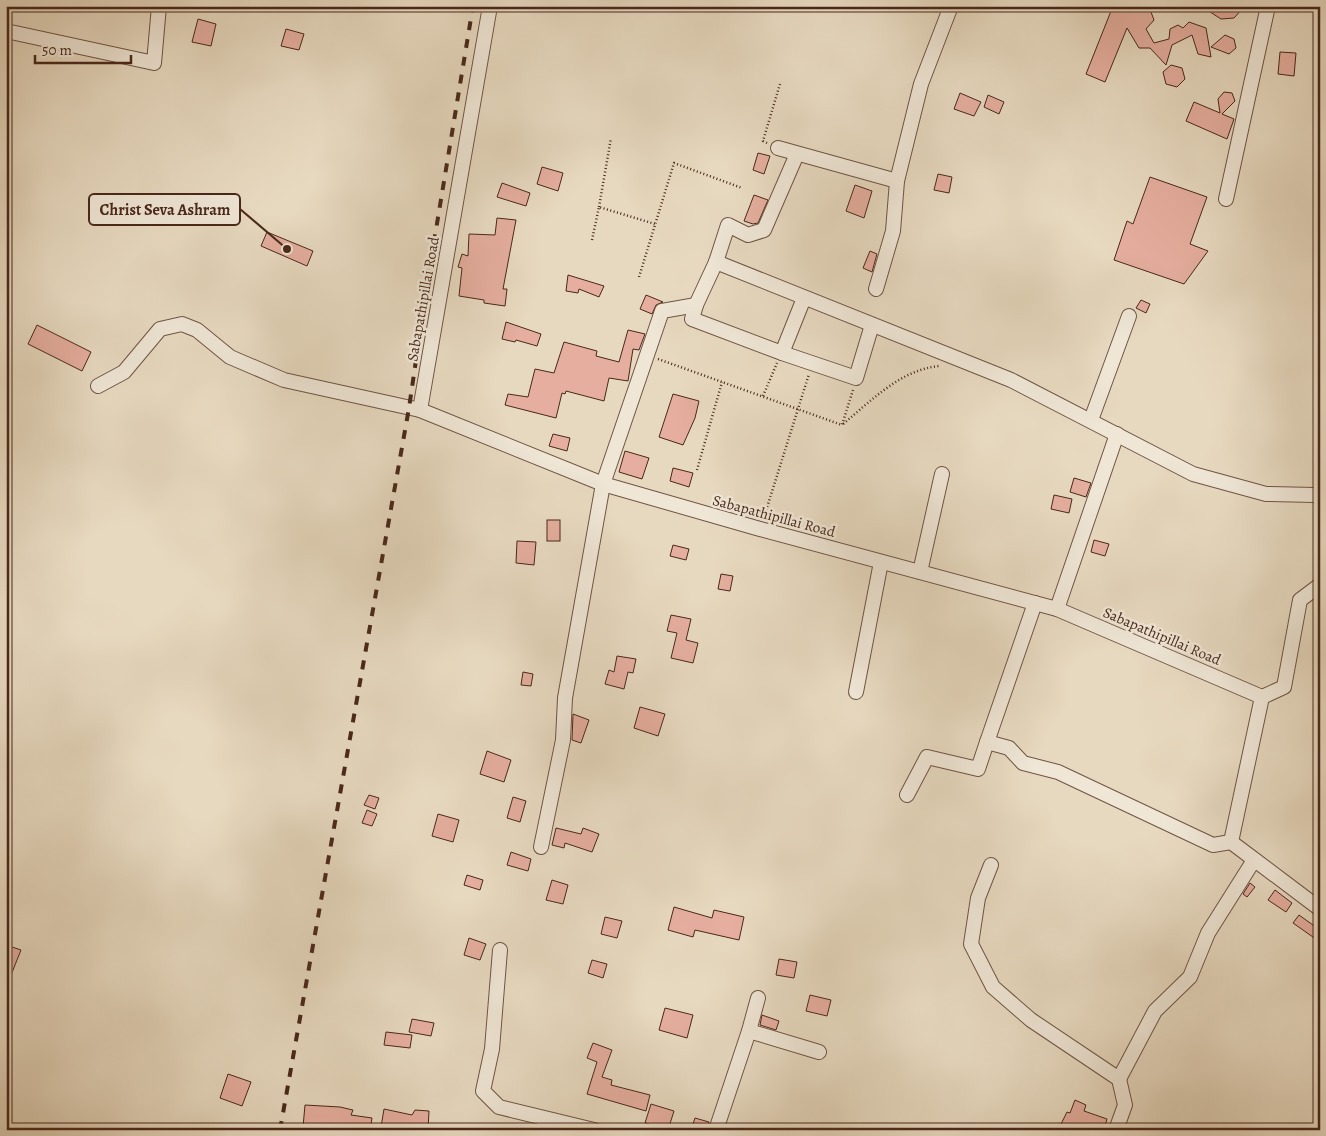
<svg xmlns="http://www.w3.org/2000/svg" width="1326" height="1136" font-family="Alegreya,serif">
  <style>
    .building { fill: #e5ae9f; stroke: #49281a }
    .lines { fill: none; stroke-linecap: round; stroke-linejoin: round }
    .street-casing { stroke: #705444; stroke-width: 16 }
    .path { stroke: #49281a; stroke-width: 2.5; stroke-dasharray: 1 2.5; stroke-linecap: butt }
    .street { stroke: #efe6d6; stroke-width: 14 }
    .rail { stroke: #49281a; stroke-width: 4; stroke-dasharray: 9 9; stroke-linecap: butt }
    .labels { text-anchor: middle; stroke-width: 5; stroke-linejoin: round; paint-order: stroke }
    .street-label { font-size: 15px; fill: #49281a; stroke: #efe6d6 }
    .leader { fill: none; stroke: #49281a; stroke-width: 2 }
    .callout-dot { fill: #49281a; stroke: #efe6d6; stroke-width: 2 }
    .callout { fill: #efe6d6; stroke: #49281a; stroke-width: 2 }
    .callout-label { font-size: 16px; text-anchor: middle; font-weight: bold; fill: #49281a }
  </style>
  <rect width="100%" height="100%" fill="#e7d9c0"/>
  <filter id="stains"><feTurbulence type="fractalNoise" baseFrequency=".004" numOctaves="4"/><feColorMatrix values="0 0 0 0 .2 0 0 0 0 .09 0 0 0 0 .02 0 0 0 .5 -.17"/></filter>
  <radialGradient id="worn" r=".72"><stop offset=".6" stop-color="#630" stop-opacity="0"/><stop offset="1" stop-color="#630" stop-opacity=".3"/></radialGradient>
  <g class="building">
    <path d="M1113 6H1134V8L1151 12 1154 20 1146 29 1154 43 1169 39 1170 29 1178 25 1183 28 1189 22 1206 28 1211 57 1198 54 1192 35 1172 45 1166 65 1150 48H1139L1127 28 1105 82 1086 74Z"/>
    <path d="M1201 6H1245L1234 18 1221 19Z"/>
    <path d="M198 19 216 24 211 46 192 42Z"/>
    <path d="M286 29 304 34 299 50 281 46Z"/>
    <path d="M1225 35 1234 39 1236 48 1229 54 1211 47Z"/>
    <path d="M1280 52 1296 53 1294 76 1278 74Z"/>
    <path d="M1171 65 1182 68 1185 79 1177 87 1166 84 1163 72Z"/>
    <path d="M1224 92 1232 93 1235 101 1222 114 1234 119 1227 139 1186 121 1194 102 1220 113 1218 99Z"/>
    <path d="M960 93 981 102 974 116 954 109Z"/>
    <path d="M988 95 1004 102 999 114 984 107Z"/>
    <path d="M758 153 770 156 764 174 753 170Z"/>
    <path d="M542 167 563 173 558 191 537 184Z"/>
    <path d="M938 174 952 177 949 193 934 190Z"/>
    <path d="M1150 177 1207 197 1190 244 1208 251 1184 284 1114 260 1127 221 1133 224Z"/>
    <path d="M502 183 530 193 526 206 497 197Z"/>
    <path d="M855 185 872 191 864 218 846 211Z"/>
    <path d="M754 195 768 200 758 223 753 224 744 221Z"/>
    <path d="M497 218 516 220 503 289H507L505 306 484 303V300L459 296 462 268 458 267 462 254 468 256 469 234 495 235Z"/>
    <path d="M267 232 313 251 307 266 261 246Z"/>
    <path d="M870 251 877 254 872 272 863 268Z"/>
    <path d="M568 275 604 286 599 297 579 289 578 293 566 291Z"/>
    <path d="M646 295 663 302 656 305 652 314 640 309Z"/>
    <path d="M1141 300 1150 304 1146 313 1136 308Z"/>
    <path d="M506 322 541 334 537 346 516 340 515 342 502 339Z"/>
    <path d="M37 325 91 352 82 371 28 344Z"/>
    <path d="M628 330 645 334 639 350 633 349 628 381 609 378 604 401 566 391 565 394 562 393 556 418 505 405 508 394 528 397 535 369 554 373 564 342 597 351 596 356 619 362Z"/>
    <path d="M673 394 699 401 695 418 683 445 659 437Z"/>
    <path d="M553 434 570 438 567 451 549 446Z"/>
    <path d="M625 451 649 458 642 479 619 472Z"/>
    <path d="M673 468 693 473 689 487 670 481Z"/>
    <path d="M1074 478 1091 483 1086 497 1070 492Z"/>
    <path d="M1054 495 1072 499 1069 513 1051 509Z"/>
    <rect x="547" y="520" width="13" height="21"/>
    <path d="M1094 540 1109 544 1105 556 1091 552Z"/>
    <path d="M517 541 536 542 534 565 516 563Z"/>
    <path d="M673 545 689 549 686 560 670 556Z"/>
    <path d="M721 574 733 576 730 591 718 589Z"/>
    <path d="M671 615 691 619 686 640 698 643 693 663 671 658 677 633 667 631Z"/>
    <path d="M617 656 636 659 633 673 628 672 624 689 605 684 609 670 614 672Z"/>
    <path d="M523 672 533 674 531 686 521 685Z"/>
    <path d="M640 707 665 714 658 736 634 728Z"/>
    <path d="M573 714 589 720 581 743 572 740Z"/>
    <path d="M487 751 511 760 504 782 480 774Z"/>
    <path d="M369 795 379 798 375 809 364 805Z"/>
    <path d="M513 797 526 801 520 822 507 818Z"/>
    <path d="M367 810 377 814 372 826 362 823Z"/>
    <path d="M438 814 459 820 453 842 432 836Z"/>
    <path d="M556 828 581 834 583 828 599 834 592 852 565 843 564 848 552 845Z"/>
    <path d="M511 852 531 859 528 871 507 865Z"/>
    <path d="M467 875 483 880 480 890 464 885Z"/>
    <path d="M552 880 568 885 563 904 546 900Z"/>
    <path d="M1250 883 1255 887 1247 897 1243 894Z"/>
    <path d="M1275 890 1292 903 1286 912 1268 900Z"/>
    <path d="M674 907 712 918 714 910 744 917 739 940 695 930 693 937 668 930Z"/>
    <path d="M1299 915 1320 930V942L1293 923Z"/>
    <path d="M605 917 622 921 617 938 601 934Z"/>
    <path d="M469 938 486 944 480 960 464 955Z"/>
    <path d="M6 945 21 950 7 985H6Z"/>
    <path d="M779 959 797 962 794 978 776 975Z"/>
    <path d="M592 960 607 964 603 978 588 973Z"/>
    <path d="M810 995 831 1000 827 1016 806 1011Z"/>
    <path d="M665 1008 693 1015 687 1038 659 1030Z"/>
    <path d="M762 1015 779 1021 776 1030 760 1025Z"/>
    <path d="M412 1019 434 1023 431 1036 409 1032Z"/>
    <path d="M386 1032 412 1035 410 1048 384 1045Z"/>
    <path d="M593 1043 612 1050 602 1077 612 1080 611 1085 650 1095 646 1111 587 1094 597 1062 587 1058Z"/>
    <path d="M228 1074 251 1082 242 1106 220 1098Z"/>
    <path d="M1075 1100 1086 1105 1084 1111 1107 1119 1104 1130H1058L1067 1112 1070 1113Z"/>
    <path d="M651 1104 674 1111 668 1130 645 1123Z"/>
    <path d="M305 1105 340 1107 353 1110 351 1115 372 1118 370 1130H330L331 1128 303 1127Z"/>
    <path d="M384 1109 412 1115 415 1110 429 1111 428 1130 381 1127Z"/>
    <path d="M695 1118 709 1122 707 1130H691Z"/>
  </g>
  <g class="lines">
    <defs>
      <g id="street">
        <path d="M490 6 420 410 603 484 760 529 1057 609 1262 697 1231 842 1320 909"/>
        <path d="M6 31 154 63 159 6"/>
        <path d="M778 148 897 181"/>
        <path d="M1226 199 1268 6"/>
        <path d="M716 262 728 225 748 235 764 230 797 154"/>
        <path d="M876 289 893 231 897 181 921 84 951 6"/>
        <path d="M696 305 692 319 782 353 804 298"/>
        <path d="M782 353 856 378 872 325"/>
        <path d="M98 386 124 372 160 329 182 324 197 330 230 357 284 380 420 410"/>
        <path d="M1091 420 1129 316"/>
        <path d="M920 572 942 474"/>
        <path d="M1035 603 987 742 1009 748 1023 763 1058 772 1213 845 1231 842"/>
        <path d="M1057 609 1117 434"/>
        <path d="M856 692 881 562"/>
        <path d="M1262 697 1284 687 1300 600 1320 585"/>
        <path d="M907 795 927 757 978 769 987 742"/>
        <path d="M541 847 563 740 565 698 603 484 662 311 696 305 716 262 1011 380 1193 474 1266 494 1315 495 1320 497"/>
        <path d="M991 865 978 898 971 944 993 987 1031 1020 1119 1079 1155 1011 1190 977 1208 933 1254 860"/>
        <path d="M500 950 492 1049 483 1091 499 1107 594 1130"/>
        <path d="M749 1031 758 998"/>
        <path d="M716 1130 749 1031 819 1052"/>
        <path d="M1116 1130 1125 1105 1119 1079"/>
      </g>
    </defs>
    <use href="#street" class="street-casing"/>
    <g class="path">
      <path d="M767 143 763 141 780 84"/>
      <path d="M599 207 611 138"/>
      <path d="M592 240 599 207 655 224"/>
      <path d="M639 277 674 163 742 188"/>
      <path d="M658 359 842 425"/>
      <path d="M853 390 842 425C871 401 900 370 939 366"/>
      <path d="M763 396 777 363"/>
      <path d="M697 470 722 382"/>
      <path d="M764 517 809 374"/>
    </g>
    <use href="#street" class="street"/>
    <path class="rail" d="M280 1130 409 408 428 278 473 6"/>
  </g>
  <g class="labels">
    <g class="street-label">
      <text transform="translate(423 299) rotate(-80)" y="5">Sabapathipillai Road</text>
      <text transform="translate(774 516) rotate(15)" y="5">Sabapathipillai Road</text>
      <text transform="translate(1162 636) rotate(23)" y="5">Sabapathipillai Road</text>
    </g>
  </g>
  <path class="leader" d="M287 249L240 209"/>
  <circle class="callout-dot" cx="287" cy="249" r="5"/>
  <rect class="callout" x="89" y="194" width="151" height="31" rx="5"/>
  <g class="callout-label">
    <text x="165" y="215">Christ Seva Ashram</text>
  </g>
  <rect width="1326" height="1136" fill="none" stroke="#e7d9c0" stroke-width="25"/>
  <rect x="8" y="8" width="1311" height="1121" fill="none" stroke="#49281a" stroke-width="2.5"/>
  <rect x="12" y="12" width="1301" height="1111" fill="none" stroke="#49281a"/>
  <path d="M35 55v8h96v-8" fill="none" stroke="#49281a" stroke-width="2.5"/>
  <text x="42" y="55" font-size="15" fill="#49281a" stroke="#efe6d6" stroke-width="4" paint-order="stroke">50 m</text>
  <rect width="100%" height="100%" filter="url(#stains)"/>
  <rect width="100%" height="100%" fill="url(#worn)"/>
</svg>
